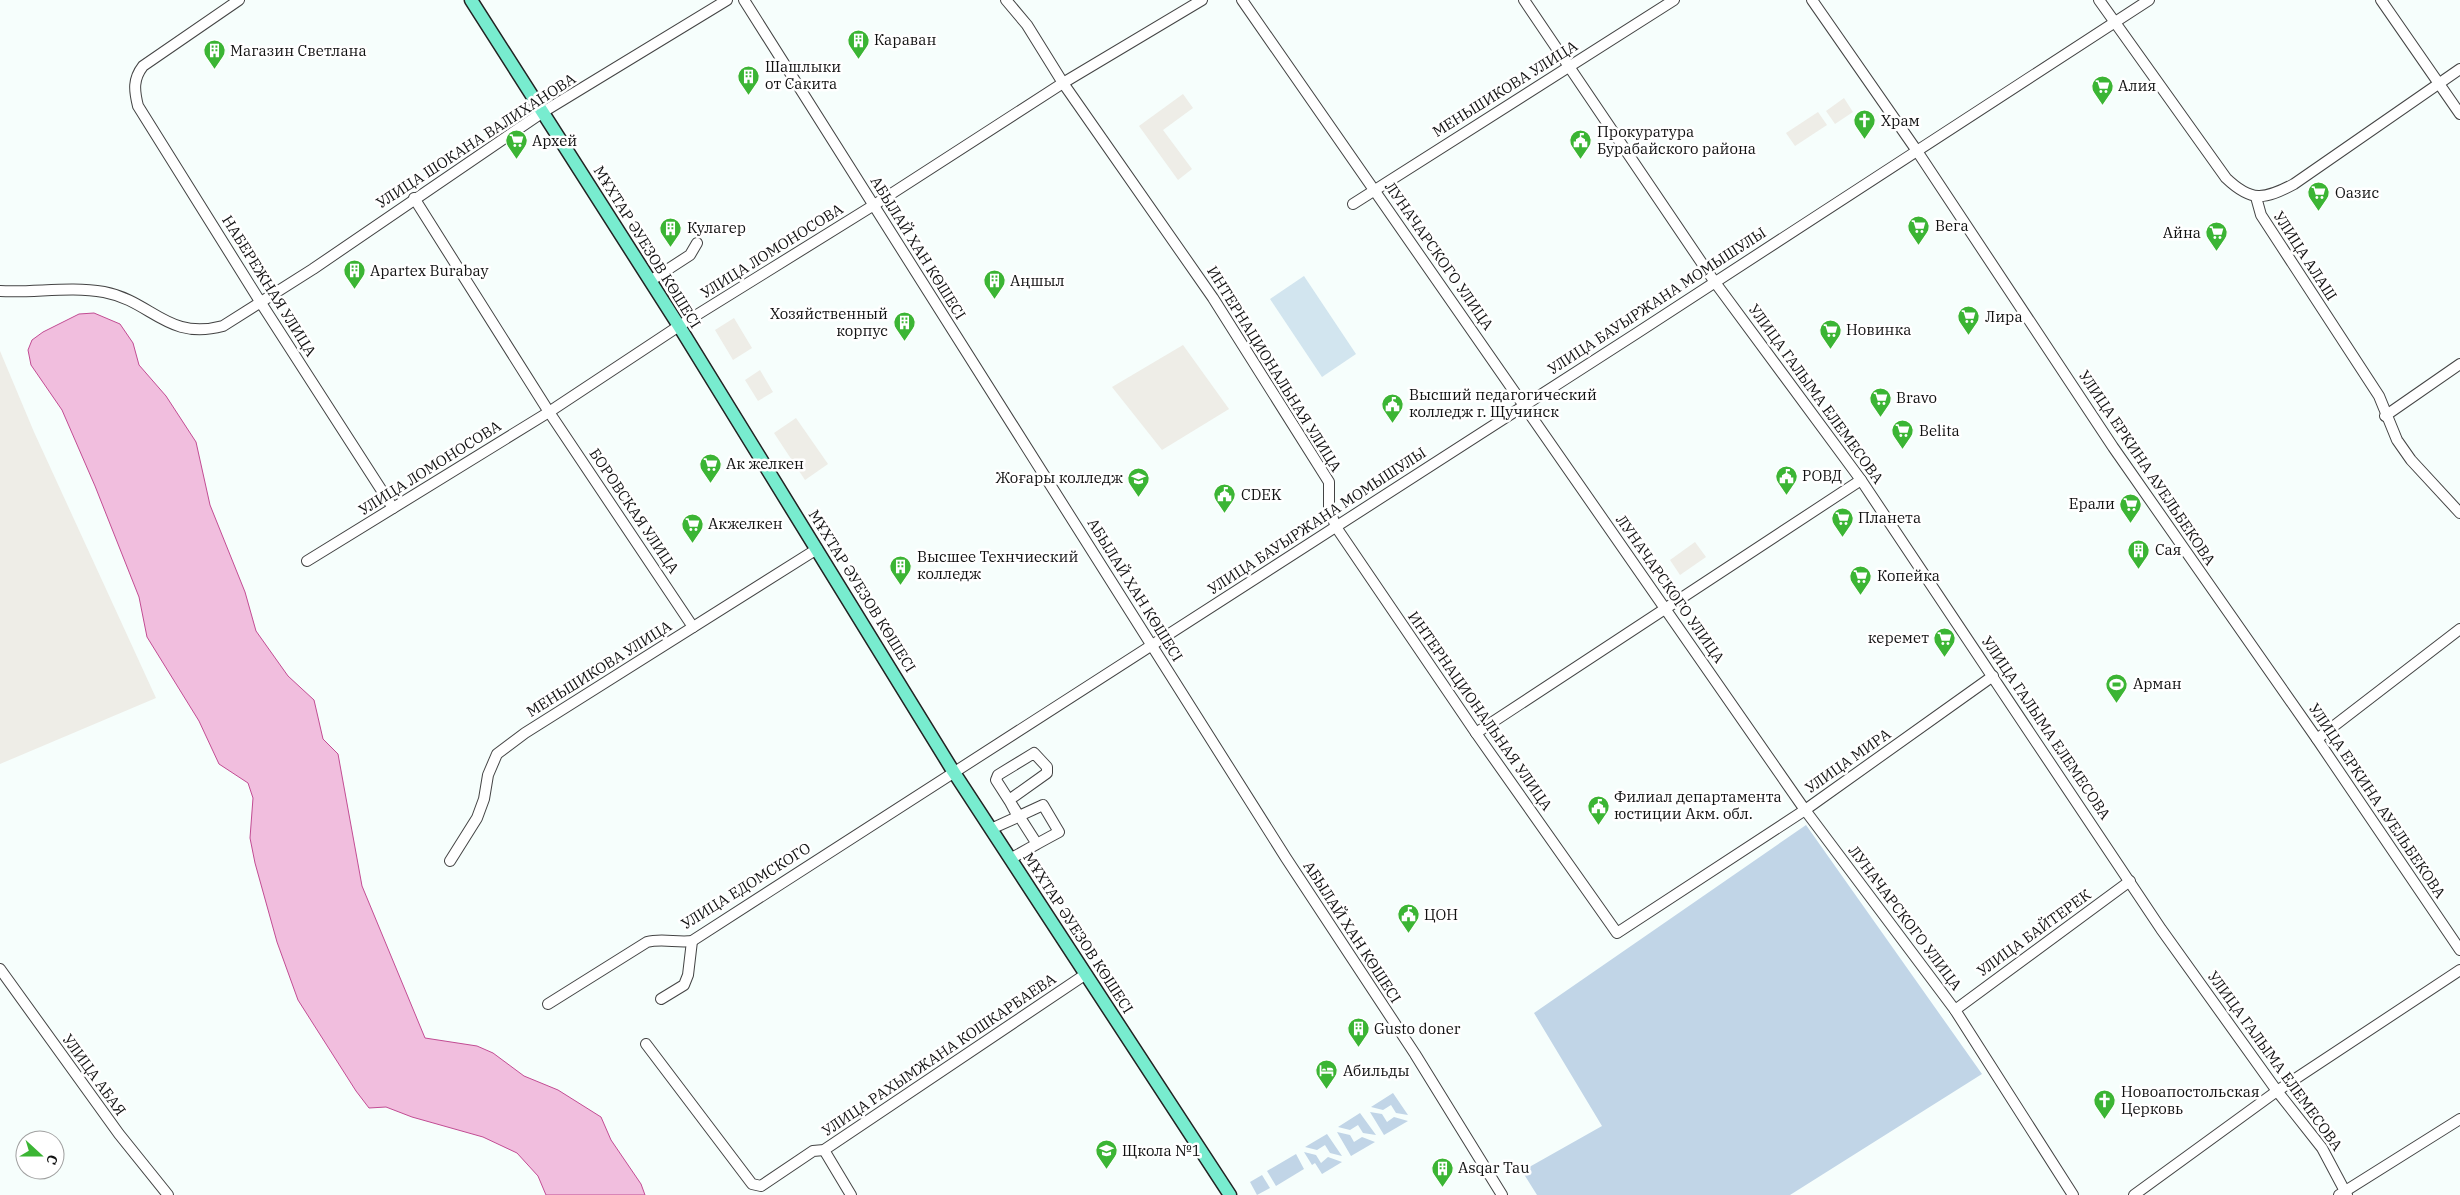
<svg xmlns="http://www.w3.org/2000/svg" width="2460" height="1195" font-family="'IBM Plex Serif',serif">
  <style>
    .industrial { fill: #eeede7 }
    .green { fill: #c1d5e7 }
    .pitch { fill: #d2e5ef }
    .water { fill: #f1bede; stroke: #c24c93 }
    .lines { fill: none; stroke-linecap: round; stroke-linejoin: round }
    .minor-casing { stroke: #444; stroke-width: 12 }
    .major-casing { stroke: #222; stroke-width: 15 }
    .minor { stroke: #fff; stroke-width: 10 }
    .major { stroke: #78eccf; stroke-width: 12 }
    .labels { text-anchor: middle; stroke-width: 5; stroke-linejoin: round; paint-order: stroke }
    .poi-label { font-size: 15px; fill: #111; stroke: #fff; text-anchor: start }
    .street-label { font-size: 15px; fill: #111; stroke: #fff }
  </style>
  <rect width="100%" height="100%" fill="#f6fefc"/>
  <g class="industrial">
    <path d="M1183 94 1193 108 1163 130 1192 169 1178 180 1139 126Z"/>
    <path d="M1844 98 1853 112 1835 124 1826 111Z"/>
    <path d="M1818 112 1827 125 1795 146 1786 133Z"/>
    <path d="M734 318 752 348 733 360 715 330Z"/>
    <path d="M1183 345 1229 409 1162 450 1112 387Z"/>
    <path d="M0 351 34 432 156 698 0 764Z"/>
    <path d="M760 370 773 392 758 401 745 380Z"/>
    <path d="M796 418 828 464 805 480 774 433Z"/>
    <path d="M1695 542 1706 557 1680 575 1670 560Z"/>
  </g>
  <g class="green">
    <path d="M1806 825 1982 1074 1790 1195H1537L1522 1171 1602 1126 1534 1013Z"/>
    <path d="M1393 1093 1408 1115 1396 1113 1391 1105 1383 1110 1371 1107Z"/>
    <path d="M1370 1112 1382 1114 1387 1122 1394 1117 1408 1121 1384 1135Z"/>
    <path d="M1360 1113 1376 1135 1363 1133 1358 1125 1350 1130 1338 1127Z"/>
    <path d="M1337 1132 1350 1135 1354 1142 1362 1137 1375 1142 1351 1156Z"/>
    <path d="M1327 1134 1342 1156 1330 1153 1325 1145 1317 1150 1305 1147Z"/>
    <path d="M1304 1152 1316 1155 1321 1163 1328 1157 1342 1162 1322 1174 1315 1163 1312 1165Z"/>
    <path d="M1296 1154 1304 1169 1276 1186 1267 1171Z"/>
    <path d="M1262 1175 1270 1188 1257 1195 1250 1182Z"/>
  </g>
  <path class="pitch" d="M1304 276 1356 354 1322 377 1270 299Z"/>
  <path class="water" d="M94 313 120 324 133 343 139 365 166 396 196 442 210 505 245 592 256 631 288 676 314 700 323 739 338 754 362 886 425 1038 477 1046 493 1053 524 1076 558 1090 601 1117 611 1140 641 1184 645 1195H546L538 1176 517 1153 483 1137 412 1117 386 1107 369 1108 356 1091 298 1000 277 942 255 863 250 838 253 798 248 783 219 764 199 721 147 637 139 597 95 486 62 410 31 365 28 350 32 340 43 332 79 314Z"/>
  <g class="lines">
    <defs>
      <g id="minor">
        <path d="M239 0 143 66C133 79 134 90 138 106L261 303 393 508"/>
        <path d="M744 0 1286 858 1415 1054 1502 1195"/>
        <path d="M1006 0 1027 25 1063 83 1213 298 1329 482V508L1336 527 1476 733 1617 933 1805 810 1993 676"/>
        <path d="M1242 0 1805 810 1955 1010 2073 1195"/>
        <path d="M1524 0 1714 281 1861 480 2161 929 2277 1091 2322 1148 2347 1195"/>
        <path d="M1812 0 1917 151 2113 447 2317 739 2460 950"/>
        <path d="M2099 0 2226 178C2251 202 2264 200 2294 184L2460 69"/>
        <path d="M2381 0 2460 114"/>
        <path d="M2256 197 2261 215 2379 396 2397 440 2411 460 2460 513"/>
        <path d="M414 198 549 412 693 627"/>
        <path d="M1353 204 1674 0"/>
        <path d="M650 281 690 255 697 243"/>
        <path d="M0 291C34 293 70 286 104 292 152 301 167 341 223 326L313 269 543 112 727 0"/>
        <path d="M2385 416 2460 364"/>
        <path d="M307 561 549 412 679 326 874 205 1063 83 1202 0"/>
        <path d="M1476 733 1861 480"/>
        <path d="M2317 739 2460 629"/>
        <path d="M991 829 1018 817 1009 800 1047 773V767L1034 753 998 775 996 780 1037 844 1010 859C1026 850 1042 841 1059 832L1043 805 991 829"/>
        <path d="M450 861 477 818 484 799 488 775 497 754 525 733 817 549"/>
        <path d="M0 969 119 1134 168 1195"/>
        <path d="M661 999 684 985 688 975 692 941"/>
        <path d="M548 1004 647 942C662 938 677 943 692 941L1637 333 2149 0"/>
        <path d="M1955 1010 2130 881"/>
        <path d="M646 1044 752 1184 761 1186 813 1151 824 1150 1086 974"/>
        <path d="M824 1150 851 1195"/>
        <path d="M2134 1195 2277 1091 2460 970"/>
        <path d="M2339 1195 2460 1119"/>
      </g>
      <path id="major" d="M471 0 679 326 953 771 1230 1195"/>
    </defs>
    <use href="#minor" class="minor-casing"/>
    <use href="#major" class="major-casing"/>
    <use href="#minor" class="minor"/>
    <use href="#major" class="major"/>
  </g>
  <defs>
    <symbol id="building-pin" viewBox="-11 -11 22 30"><path d="M0 17L-7.5 6A9.5 9.5 0 1 1 7.5 6Z" fill="#3bb534" stroke="#fff"/><path d="M-4-6H4V6H1V3H-1V6H-4ZM-2.5-4.3h1.7v1.8h-1.7ZM.8-4.3h1.7v1.8H.8ZM-2.5-1h1.7V.8h-1.7ZM.8-1h1.7V.8H.8Z" fill="#fff"/></symbol>
    <symbol id="supermarket-pin" viewBox="-11 -11 22 30"><path d="M0 17L-7.5 6A9.5 9.5 0 1 1 7.5 6Z" fill="#3bb534" stroke="#fff"/><path d="M-6-5.5h2.5l.6 2H6L4.5 2H-2.5L-4.4-4H-6ZM-1.5 3.2a1.3 1.3 0 1 0 .1 0ZM3 3.2a1.3 1.3 0 1 0 .1 0Z" fill="#fff"/></symbol>
    <symbol id="church-pin" viewBox="-11 -11 22 30"><path d="M0 17L-7.5 6A9.5 9.5 0 1 1 7.5 6Z" fill="#3bb534" stroke="#fff"/><path d="M-1.2-6h2.4v3.5h3.3v2.4h-3.3V6h-2.4V-.1h-3.3v-2.4h3.3Z" fill="#fff"/></symbol>
    <symbol id="civic-pin" viewBox="-11 -11 22 30"><path d="M0 17L-7.5 6A9.5 9.5 0 1 1 7.5 6Z" fill="#3bb534" stroke="#fff"/><path d="M-.6-6.5H3V-4.5H.6V-3L4-1V1h2V6H-6V1h2V-1L-.6-3ZM-1.2 2.5V6h2.4V2.5Z" fill="#fff"/></symbol>
    <symbol id="school-pin" viewBox="-11 -11 22 30"><path d="M0 17L-7.5 6A9.5 9.5 0 1 1 7.5 6Z" fill="#3bb534" stroke="#fff"/><path d="M0-5L7-2L0 1L-7-2ZM-4 1L0 2.5L4 1V4Q0 6-4 4Z" fill="#fff"/></symbol>
    <symbol id="stadium-pin" viewBox="-11 -11 22 30"><path d="M0 17L-7.5 6A9.5 9.5 0 1 1 7.5 6Z" fill="#3bb534" stroke="#fff"/><path d="M0-5a6.5 5 0 1 0 0 10a6.5 5 0 1 0 0-10ZM-3.5-1.8h7v3.6h-7Z" fill="#fff"/></symbol>
    <symbol id="hotel-pin" viewBox="-11 -11 22 30"><path d="M0 17L-7.5 6A9.5 9.5 0 1 1 7.5 6Z" fill="#3bb534" stroke="#fff"/><path d="M-6-4.5h1.5V1H6V5H4.5V3h-9V5H-6ZM-4 0a1.8 1.8 0 1 1 3.6 0ZM.5 0V-2.5h3Q6-2.5 6 0Z" fill="#fff"/></symbol>
  </defs>
  <g fill-rule="evenodd">
    <use href="#building-pin" x="846" y="28" width="25" height="34"/>
    <use href="#building-pin" x="202" y="38" width="25" height="34"/>
    <use href="#building-pin" x="736" y="64" width="25" height="34"/>
    <use href="#supermarket-pin" x="2090" y="74" width="25" height="34"/>
    <use href="#church-pin" x="1852" y="108" width="25" height="34"/>
    <use href="#supermarket-pin" x="504" y="128" width="25" height="34"/>
    <use href="#civic-pin" x="1568" y="128" width="25" height="34"/>
    <use href="#supermarket-pin" x="2306" y="180" width="25" height="34"/>
    <use href="#supermarket-pin" x="1906" y="214" width="25" height="34"/>
    <use href="#building-pin" x="658" y="216" width="25" height="34"/>
    <use href="#supermarket-pin" x="2204" y="220" width="25" height="34"/>
    <use href="#building-pin" x="342" y="258" width="25" height="34"/>
    <use href="#building-pin" x="982" y="268" width="25" height="34"/>
    <use href="#supermarket-pin" x="1956" y="304" width="25" height="34"/>
    <use href="#building-pin" x="892" y="310" width="25" height="34"/>
    <use href="#supermarket-pin" x="1818" y="318" width="25" height="34"/>
    <use href="#supermarket-pin" x="1868" y="386" width="25" height="34"/>
    <use href="#civic-pin" x="1380" y="392" width="25" height="34"/>
    <use href="#supermarket-pin" x="1890" y="418" width="25" height="34"/>
    <use href="#supermarket-pin" x="698" y="452" width="25" height="34"/>
    <use href="#civic-pin" x="1774" y="464" width="25" height="34"/>
    <use href="#school-pin" x="1126" y="466" width="25" height="34"/>
    <use href="#civic-pin" x="1212" y="482" width="25" height="34"/>
    <use href="#supermarket-pin" x="2118" y="492" width="25" height="34"/>
    <use href="#supermarket-pin" x="1830" y="506" width="25" height="34"/>
    <use href="#supermarket-pin" x="680" y="512" width="25" height="34"/>
    <use href="#building-pin" x="2126" y="538" width="25" height="34"/>
    <use href="#building-pin" x="888" y="554" width="25" height="34"/>
    <use href="#supermarket-pin" x="1848" y="564" width="25" height="34"/>
    <use href="#supermarket-pin" x="1932" y="626" width="25" height="34"/>
    <use href="#stadium-pin" x="2104" y="672" width="25" height="34"/>
    <use href="#civic-pin" x="1586" y="794" width="25" height="34"/>
    <use href="#civic-pin" x="1396" y="902" width="25" height="34"/>
    <use href="#building-pin" x="1346" y="1016" width="25" height="34"/>
    <use href="#hotel-pin" x="1314" y="1058" width="25" height="34"/>
    <use href="#church-pin" x="2092" y="1088" width="25" height="34"/>
    <use href="#school-pin" x="1094" y="1138" width="25" height="34"/>
    <use href="#building-pin" x="1430" y="1156" width="25" height="34"/>
  </g>
  <g class="labels">
    <g class="poi-label">
      <text x="874" y="45">Караван</text>
      <text x="230" y="56">Магазин Светлана</text>
      <text x="765" y="72">Шашлыки<tspan x="765" dy="17">от Сакита</tspan></text>
      <text x="2118" y="91">Алия</text>
      <text x="1881" y="126">Храм</text>
      <text x="1597" y="137">Прокуратура<tspan x="1597" dy="17">Бурабайского района</tspan></text>
      <text x="532" y="146">Архей</text>
      <text x="2335" y="198">Оазис</text>
      <text x="1935" y="231">Вега</text>
      <text x="687" y="233">Кулагер</text>
      <text x="2201" y="238" text-anchor="end">Айна</text>
      <text x="370" y="276">Apartex Burabay</text>
      <text x="1010" y="286">Аңшыл</text>
      <text x="888" y="319" text-anchor="end">Хозяйственный<tspan x="888" dy="17">корпус</tspan></text>
      <text x="1985" y="322">Лира</text>
      <text x="1846" y="335">Новинка</text>
      <text x="1409" y="400">Высший педагогический<tspan x="1409" dy="17">колледж г. Щучинск</tspan></text>
      <text x="1896" y="403">Bravo</text>
      <text x="1919" y="436">Belita</text>
      <text x="726" y="469">Ак желкен</text>
      <text x="1802" y="481">РОВД</text>
      <text x="1123" y="483" text-anchor="end">Жоғары колледж</text>
      <text x="1241" y="500">CDEK</text>
      <text x="2115" y="509" text-anchor="end">Ерали</text>
      <text x="1858" y="523">Планета</text>
      <text x="708" y="529">Акжелкен</text>
      <text x="2155" y="555">Сая</text>
      <text x="917" y="562">Высшее Технчиеский<tspan x="917" dy="17">колледж</tspan></text>
      <text x="1877" y="581">Копейка</text>
      <text x="1929" y="643" text-anchor="end">керемет</text>
      <text x="2133" y="689">Арман</text>
      <text x="1614" y="802">Филиал департамента<tspan x="1614" dy="17">юстиции Акм. обл.</tspan></text>
      <text x="1424" y="920">ЦОН</text>
      <text x="1374" y="1034">Gusto doner</text>
      <text x="1343" y="1076">Абильды</text>
      <text x="2121" y="1097">Новоапостольская<tspan x="2121" dy="17">Церковь</tspan></text>
      <text x="1122" y="1156">Щкола №1</text>
      <text x="1458" y="1173">Asqar Tau</text>
    </g>
    <g class="street-label">
      <text transform="translate(1505 89) rotate(-32)" y="5">МЕНЬШИКОВА УЛИЦА</text>
      <text transform="translate(476 141) rotate(-33)" y="5">УЛИЦА ШОКАНА ВАЛИХАНОВА</text>
      <text transform="translate(647 247) rotate(58)" y="5">МҰХТАР ӘУЕЗОВ КӨШЕСІ</text>
      <text transform="translate(918 248) rotate(58)" y="5">АБЫЛАЙ ХАН КӨШЕСІ</text>
      <text transform="translate(772 251) rotate(-32)" y="5">УЛИЦА ЛОМОНОСОВА</text>
      <text transform="translate(1439 256) rotate(55)" y="5">ЛУНАЧАРСКОГО УЛИЦА</text>
      <text transform="translate(2305 256) rotate(57)" y="5">УЛИЦА АЛАШ</text>
      <text transform="translate(269 286) rotate(58)" y="5">НАБЕРЕЖНАЯ УЛИЦА</text>
      <text transform="translate(1657 301) rotate(-33)" y="5">УЛИЦА БАУЫРЖАНА МОМЫШУЛЫ</text>
      <text transform="translate(1274 369) rotate(58)" y="5">ИНТЕРНАЦИОНАЛЬНАЯ УЛИЦА</text>
      <text transform="translate(1816 394) rotate(54)" y="5">УЛИЦА ГАЛЫМА ЕЛЕМЕСОВА</text>
      <text transform="translate(430 468) rotate(-32)" y="5">УЛИЦА ЛОМОНОСОВА</text>
      <text transform="translate(2147 468) rotate(56)" y="5">УЛИЦА ЕРКИНА АУЕЛЬБЕКОВА</text>
      <text transform="translate(634 511) rotate(56)" y="5">БОРОВСКАЯ УЛИЦА</text>
      <text transform="translate(1317 521) rotate(-33)" y="5">УЛИЦА БАУЫРЖАНА МОМЫШУЛЫ</text>
      <text transform="translate(1670 589) rotate(55)" y="5">ЛУНАЧАРСКОГО УЛИЦА</text>
      <text transform="translate(1135 590) rotate(58)" y="5">АБЫЛАЙ ХАН КӨШЕСІ</text>
      <text transform="translate(862 591) rotate(58)" y="5">МҰХТАР ӘУЕЗОВ КӨШЕСІ</text>
      <text transform="translate(599 669) rotate(-32)" y="5">МЕНЬШИКОВА УЛИЦА</text>
      <text transform="translate(1480 711) rotate(55)" y="5">ИНТЕРНАЦИОНАЛЬНАЯ УЛИЦА</text>
      <text transform="translate(2046 728) rotate(56)" y="5">УЛИЦА ГАЛЫМА ЕЛЕМЕСОВА</text>
      <text transform="translate(1848 761) rotate(-35)" y="5">УЛИЦА МИРА</text>
      <text transform="translate(2377 801) rotate(56)" y="5">УЛИЦА ЕРКИНА АУЕЛЬБЕКОВА</text>
      <text transform="translate(746 886) rotate(-32)" y="5">УЛИЦА ЕДОМСКОГО</text>
      <text transform="translate(1905 918) rotate(53)" y="5">ЛУНАЧАРСКОГО УЛИЦА</text>
      <text transform="translate(1352 932) rotate(57)" y="5">АБЫЛАЙ ХАН КӨШЕСІ</text>
      <text transform="translate(1078 933) rotate(57)" y="5">МҰХТАР ӘУЕЗОВ КӨШЕСІ</text>
      <text transform="translate(2034 933) rotate(-36)" y="5">УЛИЦА БАЙТЕРЕК</text>
      <text transform="translate(939 1055) rotate(-34)" y="5">УЛИЦА РАХЫМЖАНА КОШКАРБАЕВА</text>
      <text transform="translate(2275 1061) rotate(54)" y="5">УЛИЦА ГАЛЫМА ЕЛЕМЕСОВА</text>
      <text transform="translate(94 1075) rotate(54)" y="5">УЛИЦА АБАЯ</text>
    </g>
  </g>
  <g transform="translate(40 1155) rotate(111)"><circle r="24" fill="#ffffff" stroke="#a0a0a0"/>
  <path d="M0-4L9 19L0 12L-9 19Z" fill="#3bb534"/>
  <text y="-8" font-size="14" font-weight="bold" text-anchor="middle" fill="#111111">С</text>
  </g>
</svg>
